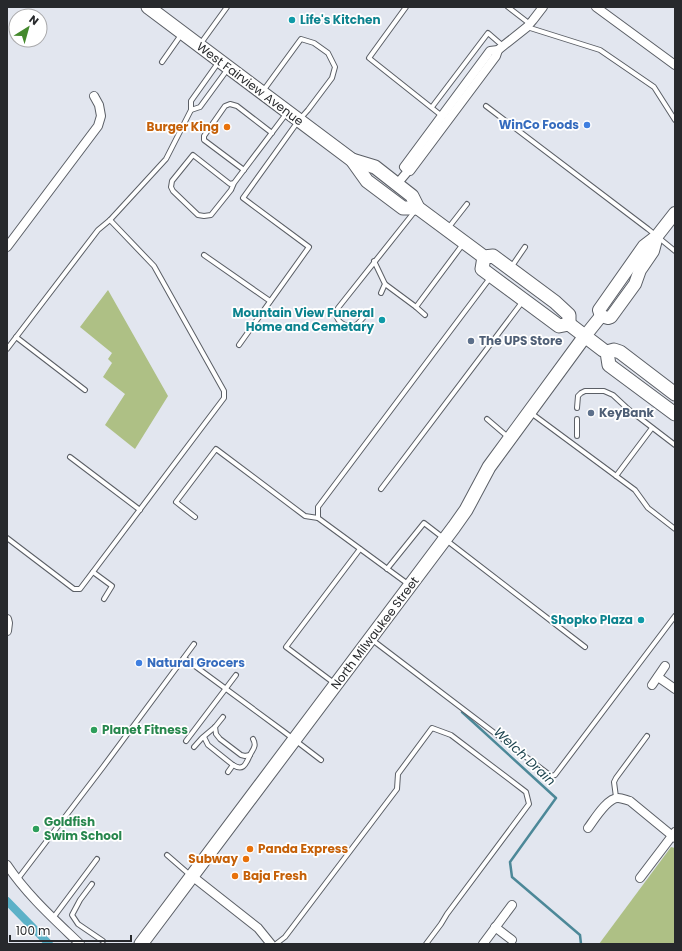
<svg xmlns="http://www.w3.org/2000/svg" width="682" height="951" font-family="Poppins,sans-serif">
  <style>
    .green { fill: #aec085 }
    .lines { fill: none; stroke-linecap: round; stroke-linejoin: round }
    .stream { stroke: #4c8898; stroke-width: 2.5 }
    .canal { stroke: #5cb1c7; stroke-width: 8 }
    .lane-casing { stroke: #5b5f66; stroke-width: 6 }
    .street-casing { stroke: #5b5f66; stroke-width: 10 }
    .secondary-casing { stroke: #5b5f66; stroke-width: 14 }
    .primary-casing { stroke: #5b5f66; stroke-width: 15 }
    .lane { stroke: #fff; stroke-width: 4 }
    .street { stroke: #fff; stroke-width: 8 }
    .secondary { stroke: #fff; stroke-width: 12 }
    .primary { stroke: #fff; stroke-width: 13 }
    .culture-dot { fill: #0f9aa8; stroke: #fff; stroke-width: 1.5 }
    .shop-dot { fill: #3f7fe0; stroke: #fff; stroke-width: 1.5 }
    .food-dot { fill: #e8710a; stroke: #fff; stroke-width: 1.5 }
    .service-dot { fill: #5c6f8a; stroke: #fff; stroke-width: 1.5 }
    .leisure-dot { fill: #2e9e5b; stroke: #fff; stroke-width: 1.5 }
    .labels { text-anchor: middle; stroke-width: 3.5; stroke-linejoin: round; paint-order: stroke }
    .culture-label { font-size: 12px; font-weight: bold; fill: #0d838f; stroke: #fff; text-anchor: end }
    .street-label { font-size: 12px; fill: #27292c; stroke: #fff }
    .shop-label { font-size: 12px; font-weight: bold; fill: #366cbe; stroke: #fff; text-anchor: end }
    .food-label { font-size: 12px; font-weight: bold; fill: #c56008; stroke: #fff; text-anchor: end }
    .service-label { font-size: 12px; font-weight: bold; fill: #4e5e75; stroke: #fff; text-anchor: start }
    .leisure-label { font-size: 12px; font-weight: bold; fill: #27864d; stroke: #fff; text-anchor: start }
    .water-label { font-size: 13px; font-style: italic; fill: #1e4550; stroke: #fff }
  </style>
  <rect width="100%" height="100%" fill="#e2e6ef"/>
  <g class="green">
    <path d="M108 290 168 396 135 449 105 425 125 394 103 377 112 363 108 359 112 353 80 327Z"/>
    <path d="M671 847 675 848V944H599Z"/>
  </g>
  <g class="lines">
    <path class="stream" d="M462 712 556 798 510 862 512 877 580 935 581 944"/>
    <path class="canal" d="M7 901 49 944"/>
    <defs>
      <g id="lane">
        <path d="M406 7 369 58 442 116"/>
        <path d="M508 7 530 24"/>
        <path d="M527 27 600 50 654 87 675 120"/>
        <path d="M201 43 227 7"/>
        <path d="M162 62 181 35"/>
        <path d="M486 106 648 229 675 251"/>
        <path d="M432 107 488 33 503 46"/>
        <path d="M191 110 200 107 227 70"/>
        <path d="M244 170 204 140V136L225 106 230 104 237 106 272 133"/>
        <path d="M234 183 231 190 211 215 204 216 198 215 173 191 171 187 172 181 193 155 230 184 234 183 286 114"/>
        <path d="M449 227 467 204"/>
        <path d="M204 255 270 301"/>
        <path d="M374 261 385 284 381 293"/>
        <path d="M512 266 525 247"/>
        <path d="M385 284 416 307 425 315"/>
        <path d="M416 307 463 244"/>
        <path d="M363 318C361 320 359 323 356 325 349 329 337 323 336 314 336 312 338 309 338 308L415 211"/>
        <path d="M16 337 85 390"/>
        <path d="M239 345 309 247 243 198 299 120 308 110 332 78 335 67 328 53 314 43 301 39 263 91"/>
        <path d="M7 349 98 230 110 220 166 159 191 110V101L218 63"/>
        <path d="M577 408 578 396 581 393 585 391H604L613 395 628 409 675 445"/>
        <path d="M531 413 635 490 648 508 675 529"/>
        <path d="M487 419 508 437"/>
        <path d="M577 436V419"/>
        <path d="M70 457 140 510"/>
        <path d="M616 476 652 428"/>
        <path d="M381 489 523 301"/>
        <path d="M195 517 176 502 216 449 305 516 318 518"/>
        <path d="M7 538 74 589H80L224 398V391L154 266 110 220"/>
        <path d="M387 569 424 523 585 647"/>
        <path d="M93 572 112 586 104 599"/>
        <path d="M408 584 318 518V507L490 278"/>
        <path d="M371 639 551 776 555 775 675 616"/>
        <path d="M184 658 283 731 321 760"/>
        <path d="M334 683 286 647 360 549"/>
        <path d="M215 727 216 734 220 739 241 755 245 756 250 755"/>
        <path d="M204 737 208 745 233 765C244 772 246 763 250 755 253 749 257 746 253 739"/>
        <path d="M186 741 236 675"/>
        <path d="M194 747 202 738 215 727 223 717"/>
        <path d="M228 772 233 765"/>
        <path d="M616 797 614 782 616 778 647 736"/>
        <path d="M167 855 190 875"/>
        <path d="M17 880 103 767 194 644"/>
        <path d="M92 884 80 900 72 915 78 924 103 941"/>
        <path d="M53 918 97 859"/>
        <path d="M276 944 285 937 397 789 398 774 432 728 451 735 526 792 529 804 447 914 441 924 426 944"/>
      </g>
      <g id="street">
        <path d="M596 7 675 65"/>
        <path d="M408 171 404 167 490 51 498 50 527 27 533 20 543 7"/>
        <path d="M397 184 408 171H410L496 56 498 50"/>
        <path d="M7 247 98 126 101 116 99 105 94 96"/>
        <path d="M7 619 8 623 7 631"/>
        <path d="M658 677 675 689"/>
        <path d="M652 685 665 666"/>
        <path d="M588 828C594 820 607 798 618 798 622 798 626 800 630 801L675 838"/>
        <path d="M7 865C27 895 54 919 80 944"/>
        <path d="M192 876 258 928 271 944"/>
        <path d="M640 878 675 832"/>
        <path d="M495 927 512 940"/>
        <path d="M483 944 512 905"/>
      </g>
      <g id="secondary">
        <path d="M601 316 599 310 644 246 657 236 675 213"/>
        <path d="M601 316 608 318 611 317 635 284 640 270 653 251 657 236"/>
        <path d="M585 336 601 316"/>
      </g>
      <g id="primary">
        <path d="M148 7 352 160 367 181 403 208H418"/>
        <path d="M352 160 375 167 412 196 418 208 484 257 493 256 555 302 569 315V324"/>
        <path d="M484 257 482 269 559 326 569 324 603 350 607 352 609 365 675 414"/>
        <path d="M607 352 614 350 620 352 675 394"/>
        <path d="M141 944 454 527 466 510 489 467 585 336"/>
      </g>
    </defs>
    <use href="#lane" class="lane-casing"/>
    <use href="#street" class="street-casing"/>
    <use href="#secondary" class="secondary-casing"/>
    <use href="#primary" class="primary-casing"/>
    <use href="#lane" class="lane"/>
    <use href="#street" class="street"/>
    <use href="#secondary" class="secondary"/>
    <use href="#primary" class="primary"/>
  </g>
  <g class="culture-dot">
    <circle cx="292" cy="20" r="4"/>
    <circle cx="382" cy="320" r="4"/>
    <circle cx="641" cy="620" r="4"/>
  </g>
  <g class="shop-dot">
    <circle cx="587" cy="125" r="4"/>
    <circle cx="139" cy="663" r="4"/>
  </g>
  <g class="food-dot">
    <circle cx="227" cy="127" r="4"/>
    <circle cx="250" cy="849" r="4"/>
    <circle cx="246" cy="859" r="4"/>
    <circle cx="235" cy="876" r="4"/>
  </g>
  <g class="service-dot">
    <circle cx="471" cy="341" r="4"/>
    <circle cx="591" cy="413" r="4"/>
  </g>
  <g class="leisure-dot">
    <circle cx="94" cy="730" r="4"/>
    <circle cx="36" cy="829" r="4"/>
  </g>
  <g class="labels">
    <g class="culture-label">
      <text x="300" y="24" text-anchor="start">Life's Kitchen</text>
      <text x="374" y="317">Mountain View Funeral<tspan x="374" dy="14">Home and Cemetary</tspan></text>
      <text x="633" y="624">Shopko Plaza</text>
    </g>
    <g class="street-label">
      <text transform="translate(250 84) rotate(37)" y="4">West Fairview Avenue</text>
      <text transform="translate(375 633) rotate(-53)" y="4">North Milwaukee Street</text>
    </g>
    <g class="shop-label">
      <text x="579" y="129">WinCo Foods</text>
      <text x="147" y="667" text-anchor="start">Natural Grocers</text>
    </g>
    <g class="food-label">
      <text x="219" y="131">Burger King</text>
      <text x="258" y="853" text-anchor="start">Panda Express</text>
      <text x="238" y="863">Subway</text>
      <text x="243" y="880" text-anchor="start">Baja Fresh</text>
    </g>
    <g class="service-label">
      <text x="479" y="345">The UPS Store</text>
      <text x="599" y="417">KeyBank</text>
    </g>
    <g class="leisure-label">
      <text x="102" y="734">Planet Fitness</text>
      <text x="44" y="826">Goldfish<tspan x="44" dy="14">Swim School</tspan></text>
    </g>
    <g class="water-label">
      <text transform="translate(525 756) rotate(43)" y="5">Welch Drain</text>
    </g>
  </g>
  <rect width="682" height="951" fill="none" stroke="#27292c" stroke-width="16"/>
  <g transform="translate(28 28) rotate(37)"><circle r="19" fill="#ffffff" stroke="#a9a9ab"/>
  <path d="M0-3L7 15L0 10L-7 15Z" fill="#44892d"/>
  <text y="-6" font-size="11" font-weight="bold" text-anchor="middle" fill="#27292c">N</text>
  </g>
  <path d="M10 935v6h121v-6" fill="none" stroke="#27292c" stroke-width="2"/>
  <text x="16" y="935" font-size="12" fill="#27292c" stroke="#ffffff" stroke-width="3" paint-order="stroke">100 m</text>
</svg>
